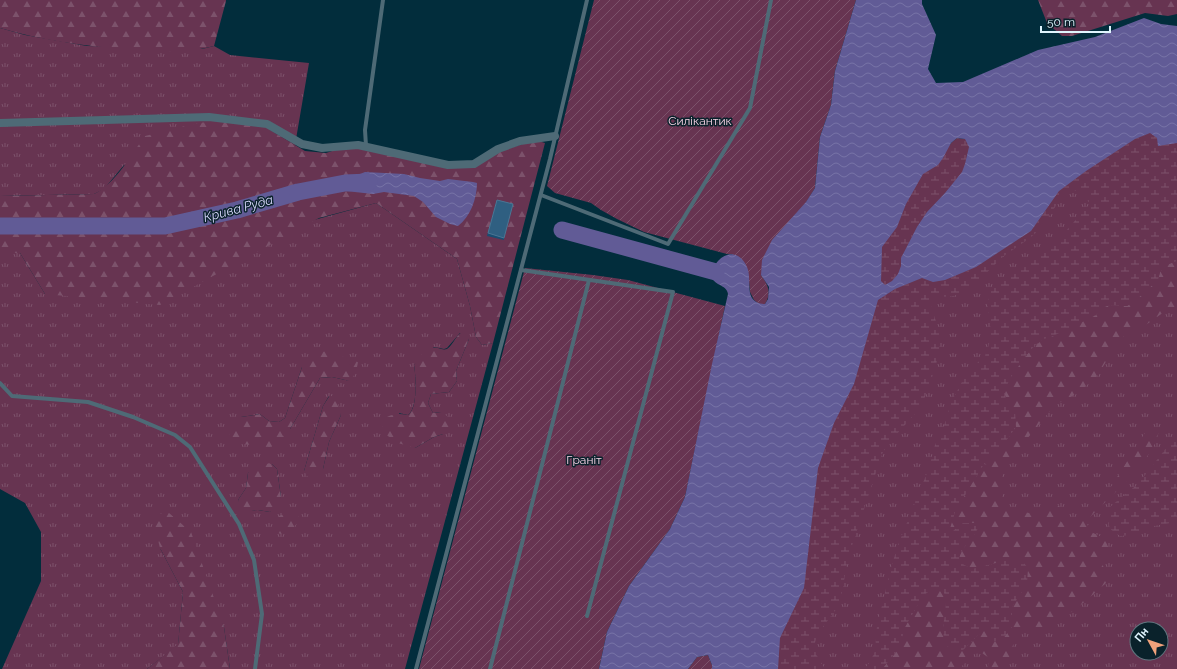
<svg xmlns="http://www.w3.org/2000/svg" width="1177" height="669" font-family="Raleway,sans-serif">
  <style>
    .grass { fill: url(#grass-tufts); fill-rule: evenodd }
    .forest { fill: url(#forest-firs) }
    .wetland { fill: url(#wetland-marsh) }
    .garden { fill: url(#garden-furrows) }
    .water { fill: url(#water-waves); fill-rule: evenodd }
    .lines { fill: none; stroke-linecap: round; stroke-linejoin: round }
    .river { stroke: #615b96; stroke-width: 17 }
    .service { stroke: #4e6a76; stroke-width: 4 }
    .minor { stroke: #4e6a76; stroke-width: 8 }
    .wall { fill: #1a4d72 }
    .building { fill: #2f5f81; stroke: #4b7694 }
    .labels { text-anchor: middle; stroke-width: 3; stroke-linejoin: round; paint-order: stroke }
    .park-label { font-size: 12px; fill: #fad4e7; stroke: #0a222b }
    .water-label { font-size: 13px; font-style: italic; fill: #dcdbff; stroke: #0a222b }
  </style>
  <defs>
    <pattern id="grass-tufts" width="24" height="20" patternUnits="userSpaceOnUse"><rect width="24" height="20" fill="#673451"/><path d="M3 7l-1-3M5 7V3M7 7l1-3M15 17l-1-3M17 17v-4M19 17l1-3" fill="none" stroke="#7c526b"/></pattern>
    <pattern id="forest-firs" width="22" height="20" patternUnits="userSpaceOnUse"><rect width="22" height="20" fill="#673451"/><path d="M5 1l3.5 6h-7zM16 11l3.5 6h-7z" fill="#7c526b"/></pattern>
    <pattern id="wetland-marsh" width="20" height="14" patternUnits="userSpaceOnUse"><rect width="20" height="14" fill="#673451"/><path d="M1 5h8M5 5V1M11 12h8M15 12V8" fill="none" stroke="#7c526b"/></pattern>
    <pattern id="garden-furrows" width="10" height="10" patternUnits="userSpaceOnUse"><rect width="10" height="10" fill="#673451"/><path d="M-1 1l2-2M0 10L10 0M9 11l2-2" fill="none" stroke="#7c526b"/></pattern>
    <pattern id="water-waves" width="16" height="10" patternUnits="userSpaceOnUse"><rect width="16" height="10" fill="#615b96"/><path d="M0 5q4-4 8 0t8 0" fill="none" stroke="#7773a6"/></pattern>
  </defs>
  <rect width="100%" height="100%" fill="#022d3c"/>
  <g class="grass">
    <path d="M0 28 25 35 87 46 202 49 214 46 230 55 309 63 295 145 270 130 124 165 104 189 94 194 0 196Z"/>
    <path d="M1177 50V669H737L828 196ZM1137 629H1161V653H1137Z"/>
    <path d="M376 203 457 259 470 306 476 337 482 345 493 343 405 669H230L224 627 220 619 160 548 183 592 178 645 147 669H2L41 581V532L25 503 0 489V253H20L45 294ZM460 333 469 339 456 371 457 381 449 392 431 394 428 403 433 413 441 412 443 434 434 437 415 448 399 413 408 415C418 408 416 376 414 365L434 347 444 349 447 348ZM302 367 350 381 332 377 320 378 290 429 241 417 260 414 269 421 279 422 285 418ZM329 396 341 415 329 442 323 469 304 471 323 406ZM272 464 277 469 281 497 270 512 258 510 245 511 238 500 246 488 248 473Z"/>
  </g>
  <g class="forest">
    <path d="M0 0H226V1L214 46C185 54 156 51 126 49 83 46 41 40 0 28Z"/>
    <path d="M1038 0H1177V14L1168 16 1145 13 1072 36H1062L1047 23Z"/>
    <path d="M219 121 257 124 270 130 305 151 326 153 351 145 450 164 471 161 535 140 545 143 493 343 482 345 476 337 470 306 457 259 376 203 319 218 160 305 45 294 20 253H0V196L94 194C115 184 131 155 145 136L198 123Z"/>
    <path d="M1177 261V310L1171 307 1136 332 1120 338 1098 375 1078 393 1055 405 1012 457 1003 473 1001 489 1003 498 1012 509 1029 513 1052 504 1059 505 1061 522 1072 525 1109 490 1145 433 1151 427 1159 429C1157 457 1111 496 1091 516L1087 524 1091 532 1106 539 1108 547 1101 563 1110 577 1105 584C1083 603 1055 631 1025 630L1010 649 1009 669H990L988 667 989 658 982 653 974 654 962 666 961 669H882L898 650 905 627 923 596 932 589 944 592 946 604 943 628 962 651 978 635 985 630 990 634 993 641H1001L1012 627V607L1027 585 1013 559 972 569 964 565 959 558C963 544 977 537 979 523L947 536C950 528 952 520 955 512 967 485 987 463 1006 441L1008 403 1005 395 1006 386 1015 371 1030 351 1043 339 1049 338 1096 315 1101 308 1110 305 1127 306 1158 280 1160 272 1166 265Z"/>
    <path d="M464 331 468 334 469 339 456 371 457 381 449 392 431 394 428 403 433 413 441 412 447 416 450 429 443 434 434 437 415 448 398 443 385 434 381 422C389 414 397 413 408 415 418 409 416 376 414 365 420 357 425 345 438 348 441 349 444 350 447 349 454 344 456 334 464 331Z"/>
    <path d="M326 351 358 362 356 372 350 381 332 377 320 378 290 429 280 440 270 447 242 444 229 437 231 422 241 417 260 414 269 421 279 422 285 418 302 367 312 354Z"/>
    <path d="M330 395 337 400 341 415 329 442 323 469 319 475 315 478 308 477 304 471 323 406Z"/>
    <path d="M260 463 272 464 277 469 281 497 279 507 270 512 258 510 245 512 240 507 238 500 246 488 248 473Z"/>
    <path d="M295 509 299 514C298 525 292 532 281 534L278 533 277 524 279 516Z"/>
    <path d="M169 513 191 532 224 627 230 669H147L178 644 183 592 160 548 152 516V514Z"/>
  </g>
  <g class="wetland">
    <path d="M1150 133 1157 138 1158 146 1177 143V261L1166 265 1160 272 1158 280 1134 302 1127 306 1110 305 1101 308 1096 315 1049 338C1048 338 1044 339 1043 339 1031 346 1004 381 1005 395 1006 402 1010 405 1015 410L1016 427 1006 441 982 467 955 512 948 535 963 523H980C976 537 963 544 959 558L964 565 972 569 1013 559 1022 561 1028 568 1027 584 1012 607V627L1001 641H993L990 634 985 630 978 635 962 651 950 650 944 640 943 628 946 604 944 592 932 589 923 596 905 627 898 650 882 669H864L870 662 875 651 877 626 891 568 898 545 929 468 935 445 944 426 951 403 967 372 985 356 989 345 991 321 988 310V302L991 290 1039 257 1057 241 1089 205 1086 194 1074 190C1071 192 1066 194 1064 196 1056 203 1049 218 1042 226 1032 239 1017 246 1004 256 985 272 963 305 936 295L933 297 930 303 941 337 937 361 930 384 921 407 888 444 882 454 848 558 842 592 837 608 820 631 815 642 816 654 825 669H778L780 638 804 588 818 468 834 423 854 384 878 300 895 289 917 280 922 278 933 282 961 274 976 267 1031 231 1059 191 1086 171 1135 139Z"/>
    <path d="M957 138 965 139 969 147 965 164 962 172 945 193 927 212 917 227 901 258V266L898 274 892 281 885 286 881 281 882 247 897 227 906 204 923 173 938 165 943 158 951 143Z"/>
    <path d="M1177 434V522L1154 526 1143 529 1132 535 1120 536 1110 529 1107 517 1111 506 1139 483Z"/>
  </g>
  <g class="garden">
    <path d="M594 0H856L835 71 831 105 820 137 815 188 761 275C768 285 772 292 765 304H759L754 300 750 292 749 281 732 254H727L644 232 617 219 601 210 591 203 555 193 547 186Z"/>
    <path d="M525 268 593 275 628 280 725 306 685 497 670 529 629 586 607 632 599 669H419Z"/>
    <path d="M708 655 712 665V669H688L697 657Z"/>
  </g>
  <g class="water">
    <path d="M856 0H922V4L936 35 928 69 936 83 963 82 1038 50 1095 37 1144 18 1161 24 1177 26V143L1158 146 1157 138 1150 133 1135 139 1086 171 1059 191 1031 231 976 267 945 280 933 282 922 278 917 280 895 289 878 300 854 384 834 423 818 468 804 588 780 638 778 669H712V665L708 655 697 657 688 669H599L607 632 629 586 670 529 685 497 712 364 728 294C727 284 712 286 711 274 711 269 715 265 718 261 728 250 741 253 747 267 753 280 742 303 765 304L768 299 769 287 761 275 762 260 772 240 806 202 815 188 820 137 831 105 835 71ZM957 138 965 139 969 147 965 164 962 172 945 193 927 212 917 227 901 258V266L898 274 892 281 885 285 881 281 882 247 897 227 906 204 923 174 938 165 943 158 951 143Z"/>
    <path d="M365 172 404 174 420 178 440 181 448 179 473 182 477 183C477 199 470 217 458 226L450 224 436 217 423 202 414 196 384 192 373 194 346 191 344 188C346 177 355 176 365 172Z"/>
  </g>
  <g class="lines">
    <g class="river">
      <path d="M0 226H165L237 210 298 192 345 183 369 182"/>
      <path d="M562 230 716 272"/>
    </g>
    <g class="service">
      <path d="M366 146 365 130 383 0"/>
      <path d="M541 195 668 244 750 108 771 0"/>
      <path d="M521 270 673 292 587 616"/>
      <path d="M0 383 12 396 88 402 133 417 175 435 190 447 239 524 254 560 262 614 255 669"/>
      <path d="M416 669 550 159 587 0"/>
      <path d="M490 669 589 280"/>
    </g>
    <path class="minor" d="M0 123 209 117 267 124 302 144 322 148 358 145 448 165 474 164 498 149 520 141 555 136"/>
  </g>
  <path class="wall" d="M497 200 504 238V240L487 236Z"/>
  <path class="building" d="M497 200 513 204 504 238 488 233Z"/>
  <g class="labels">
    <g class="park-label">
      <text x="700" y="125">Силікантик</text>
      <text x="584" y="464">Граніт</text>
    </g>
    <g class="water-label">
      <text transform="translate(238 208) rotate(-15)" y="5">Крива Руда</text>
    </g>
  </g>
  <g transform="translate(1149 641) rotate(310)"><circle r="19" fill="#0a222b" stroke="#60767f"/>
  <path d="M0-3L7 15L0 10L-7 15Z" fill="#f1a27b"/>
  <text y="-6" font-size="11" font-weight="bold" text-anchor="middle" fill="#e0f5fe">Пн</text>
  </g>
  <path d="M1041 26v6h69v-6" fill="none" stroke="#e0f5fe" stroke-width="2"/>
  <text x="1047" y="26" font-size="12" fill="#e0f5fe" stroke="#0a222b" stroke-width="3" paint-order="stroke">50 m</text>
</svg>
